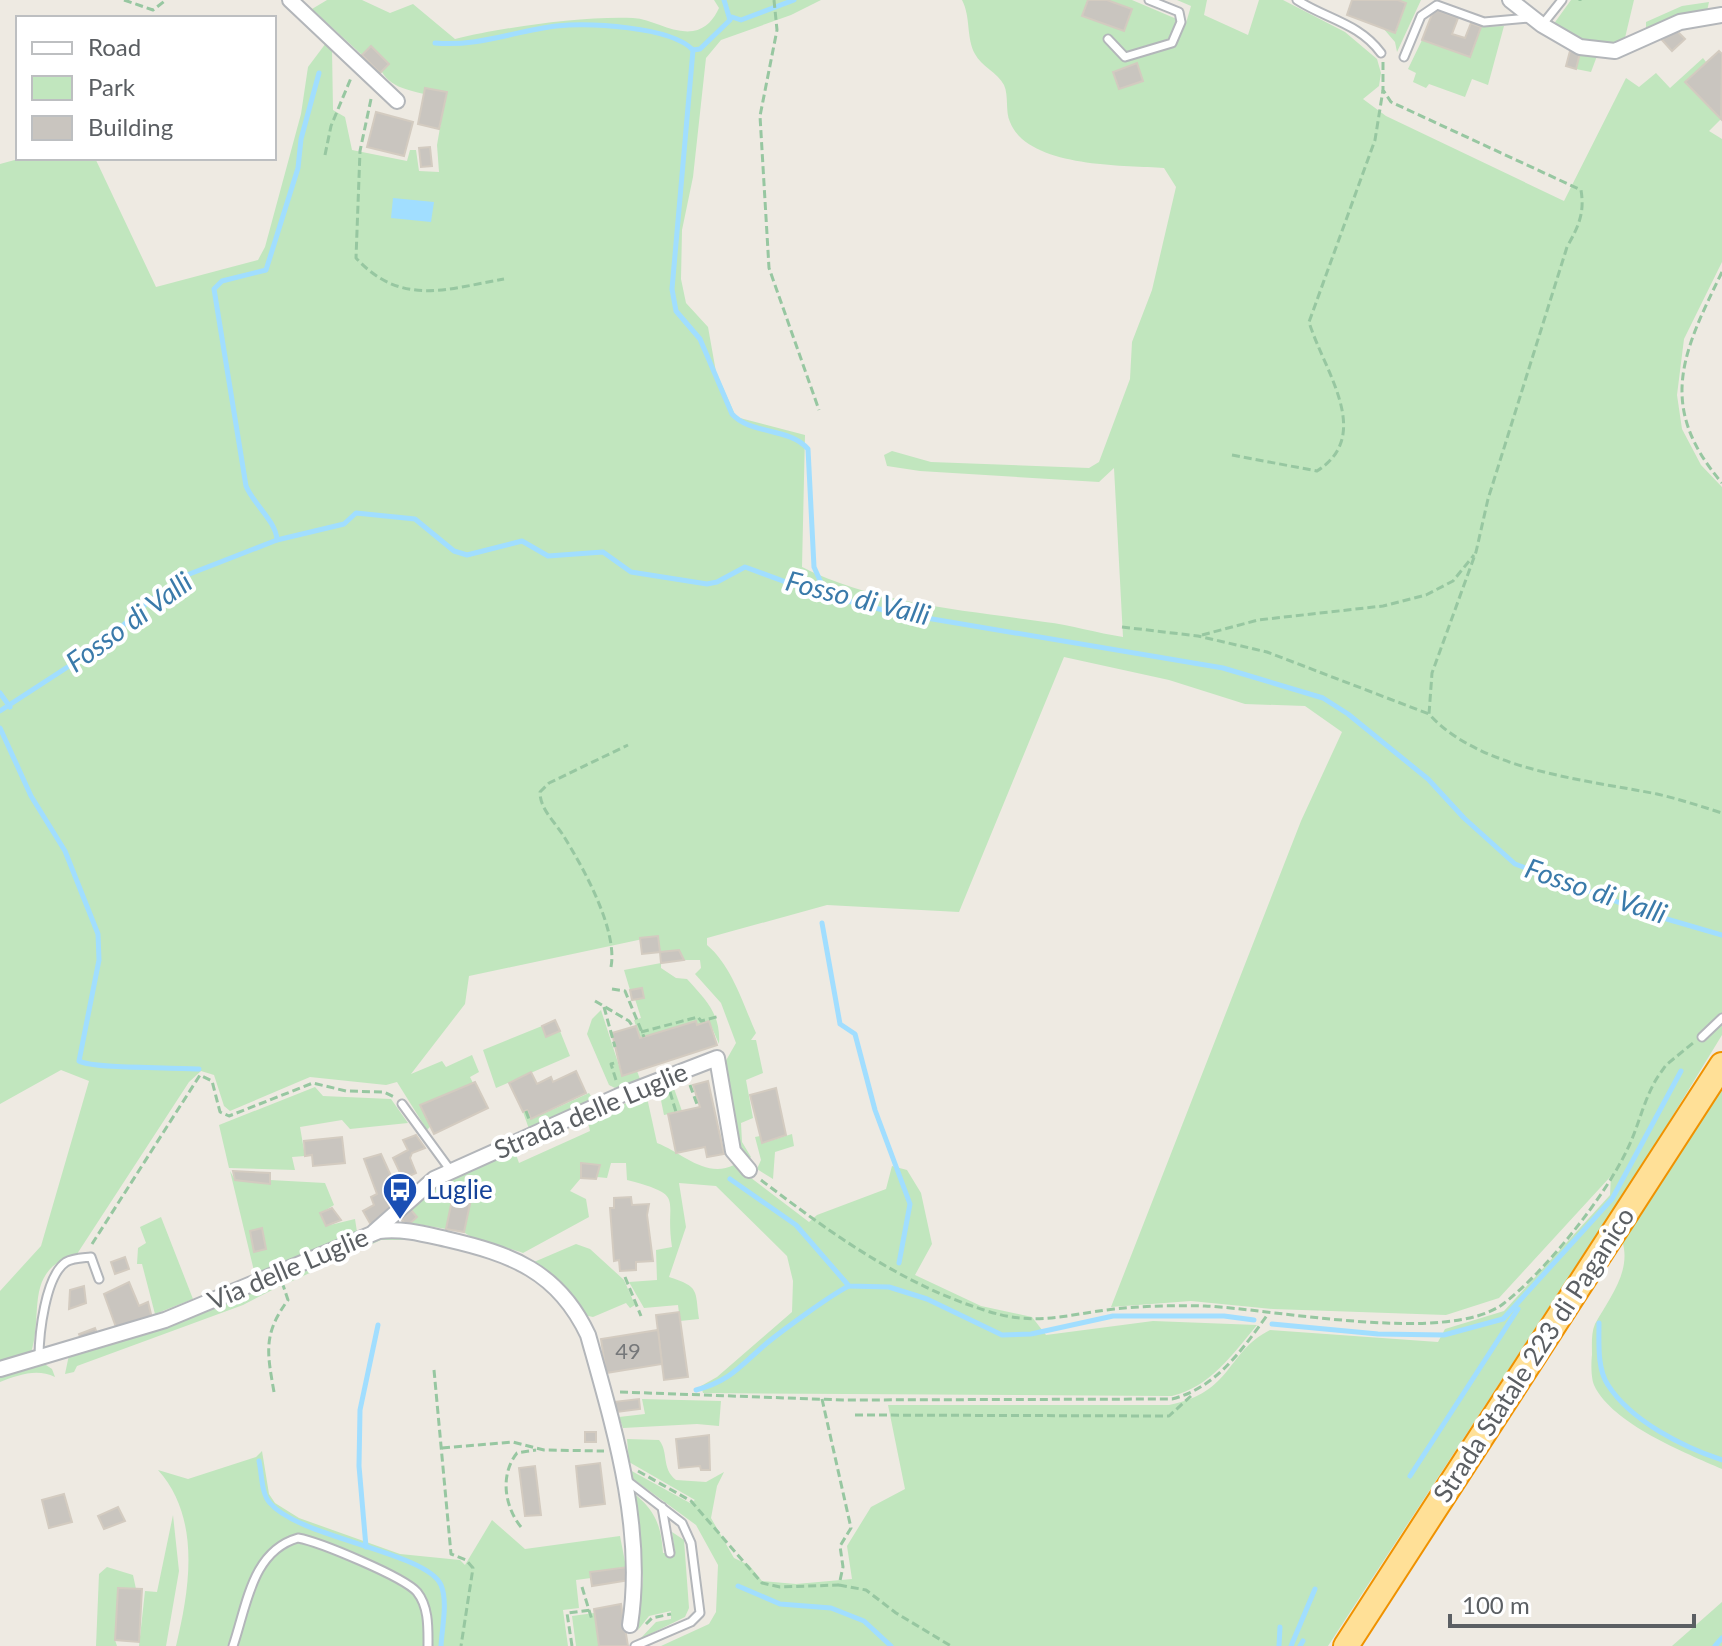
<svg xmlns="http://www.w3.org/2000/svg" width="1722" height="1646" font-family="Lato,sans-serif">
  <style>
    .green { fill: #c1e6be }
    .water { fill: #a1deff }
    .lines { fill: none; stroke-linecap: round; stroke-linejoin: round }
    .stream { stroke: #a1deff; stroke-width: 5 }
    .building { fill: #c9c5bf; stroke: #d3cbc0; stroke-width: 2 }
    .service-casing { stroke: #b3b6ba; stroke-width: 11 }
    .minor-casing { stroke: #b3b6ba; stroke-width: 18 }
    .trunk-casing { stroke: #f09200; stroke-width: 28 }
    .path { stroke: #97c7a1; stroke-width: 3; stroke-dasharray: 8 4; stroke-linecap: butt }
    .service { stroke: #fff; stroke-width: 7 }
    .minor { stroke: #fff; stroke-width: 14 }
    .trunk { stroke: #ffe097; stroke-width: 24 }
    .labels { text-anchor: middle; stroke-width: 8; stroke-linejoin: round; paint-order: stroke }
    .number-label { font-size: 22px; fill: #76787a }
    .street-label { font-size: 26px; fill: #5b5f63; stroke: #fff }
    .transit-label { font-size: 26px; fill: #164399; stroke: #fff; text-anchor: start }
    .water-label { font-size: 28px; font-style: italic; fill: #3a7aaa; stroke: #fff }
  </style>
  <rect width="100%" height="100%" fill="#eeeae2"/>
  <g class="green">
    <path d="M327 0H362L390 13 413 4 455 39C505 27 582 16 633 18 653 19 672 34 693 31 706 29 714 19 719 8L714 0H821L791 15 721 40 706 58 693 177 682 230 681 279 686 303 708 327 716 372 736 417 805 435 802 567C875 604 965 610 1045 622 1071 625 1097 633 1123 637L1114 468 1099 482 920 471 887 466 884 455 892 451 931 462 1089 468 1099 462 1130 379 1132 342 1152 290 1176 187 1164 168C1124 165 1028 168 1010 122 1005 111 1009 96 1004 85 998 73 981 66 975 54 966 38 971 17 962 0H1132L1186 23 1191 6 1177 0H1207L1204 15 1248 35 1259 0H1283L1345 32 1377 59 1381 73 1379 86 1363 99 1386 116 1564 201 1626 78 1639 87 1656 73 1670 88 1703 58 1706 62 1686 82 1721 119 1709 131 1722 139V262L1684 339 1677 395 1682 429 1701 465 1722 487V1035L1653 1148 1328 1646H661L709 1624 716 1612 718 1565 696 1525 629 1476 628 1469 690 1503 695 1500 629 1462 627 1439 659 1440C669 1452 661 1468 676 1480L706 1482 724 1472 717 1486 711 1518 734 1558 749 1565 762 1581 796 1584 852 1579 847 1546 871 1507 905 1489 888 1405H1169C1234 1392 1225 1353 1270 1330L1438 1342 1445 1329 1504 1311 1610 1195 1611 1176 1499 1298 1446 1315 1273 1309 1191 1301 1111 1307 1301 821 1342 732 1305 706 1245 704 1169 680 1064 657 959 912 827 905 707 938V945C732 966 743 1004 756 1033L751 1040H756L763 1073 746 1080 753 1118 741 1123 742 1142 751 1157 747 1161 738 1147 724 1064 736 1043 721 1003 695 974 701 968 700 960H684L678 950 660 952 657 936 469 976 465 1004 411 1074 442 1061 446 1067 472 1055 479 1072 470 1077 473 1083 427 1130 397 1082 386 1085 310 1077 230 1111 224 1106 214 1075 201 1071 189 1082 77 1254C23 1270 44 1312 31 1353L0 1362V1291L41 1246 89 1081 61 1070 0 1104V164L22 158H95L156 287 258 260 265 247 301 114 308 67 326 43 332 49 333 110 345 117 352 150 407 161 410 150H416L419 171 439 172 437 145 446 93 426 88 424 94C389 86 383 81 371 47L362 55 312 9Z"/>
    <path d="M1398 0H1421L1397 52 1395 42 1383 28 1396 32 1406 3Z"/>
    <path d="M1571 0H1634L1624 42C1599 51 1575 37 1553 25Z"/>
    <path d="M1709 2 1707 11 1646 28V22L1682 6Z"/>
    <path d="M1504 26 1488 85 1472 79 1465 97 1429 84 1426 88 1413 82 1416 73 1408 69 1422 40 1470 57 1481 27Z"/>
    <path d="M1580 53 1597 56 1591 72 1576 69Z"/>
    <path d="M661 963V968L676 978 687 979C706 1000 721 1014 719 1044L709 1021 697 1025 695 1021 640 1038 634 1020 641 1018 635 999 641 988 630 990 624 970Z"/>
    <path d="M601 1010 622 1075 637 1071 640 1079 615 1088 609 1085 587 1034 592 1019Z"/>
    <path d="M542 1026 546 1037 560 1031 570 1056 496 1088 483 1050Z"/>
    <path d="M671 1080 682 1111 664 1115 658 1086Z"/>
    <path d="M315 1087 323 1096 391 1099 408 1123 350 1129 342 1120 300 1127 305 1156 292 1157 295 1170 229 1168 219 1125Z"/>
    <path d="M1722 1088V1469C1686 1453 1612 1424 1594 1385 1591 1378 1591 1363 1592 1355 1592 1345 1591 1333 1595 1324 1610 1297 1632 1271 1622 1240Z"/>
    <path d="M589 1093 593 1099 589 1104 529 1129 523 1112 527 1110 532 1119Z"/>
    <path d="M646 1093 657 1143C683 1153 706 1179 734 1165L809 1222 817 1215 886 1189 892 1166 907 1170 921 1193 932 1244 915 1275 981 1306 1032 1317 1046 1335 1153 1321 1257 1325C1233 1354 1210 1387 1172 1396L703 1393 701 1386 717 1377 792 1312 793 1281 787 1256 716 1186 679 1183 686 1227 669 1277C700 1287 695 1290 699 1319L680 1321 678 1305 644 1308 629 1282 657 1280 656 1250 672 1247C664 1197 688 1196 627 1180L626 1163H611L607 1178 597 1177 600 1165 581 1163V1178L570 1191 586 1199 589 1217 523 1253C508 1247 473 1241 464 1232L470 1205 446 1229 411 1223 417 1217 410 1208C441 1182 476 1165 514 1149L519 1163 590 1131 588 1122Z"/>
    <path d="M792 1134 794 1146 775 1152 773 1179 757 1169 761 1160 755 1137 760 1136 763 1143Z"/>
    <path d="M230 1171 235 1180 270 1184V1180L325 1183 334 1205 321 1213 326 1226 355 1219 357 1232 255 1275Z"/>
    <path d="M161 1217 193 1299 155 1314 142 1264H137L138 1248 146 1243 140 1227Z"/>
    <path d="M395 1235 415 1240H381L288 1283 289 1276 373 1238Z"/>
    <path d="M576 1244 590 1249 624 1280 635 1305 630 1308 626 1303 593 1317 584 1315 534 1262Z"/>
    <path d="M275 1282 280 1286 243 1305 77 1366 74 1372 65 1374 69 1355 155 1330Z"/>
    <path d="M43 1363 52 1369 55 1377C37 1368 18 1375 0 1382V1376Z"/>
    <path d="M642 1399 721 1401 719 1426 697 1424 623 1428 619 1417 645 1414Z"/>
    <path d="M262 1451 269 1494 275 1503 299 1518 400 1554 460 1560 465 1565 492 1520 525 1549 620 1536 626 1567 590 1572 591 1578 576 1580 579 1608 563 1610 568 1646H176C190 1588 201 1518 158 1470L188 1479 256 1457Z"/>
    <path d="M631 1491C654 1509 661 1523 663 1553H675L672 1532 684 1540 689 1608 685 1617 640 1639 656 1622 671 1619V1611L649 1616 638 1630 643 1578Z"/>
    <path d="M173 1515 179 1571 166 1646H139L145 1591 157 1592Z"/>
    <path d="M107 1567 133 1575 136 1589 115 1640 117 1646H96L99 1574Z"/>
    <path d="M1722 1602V1646H1672Z"/>
    <path d="M594 1613 599 1646H576L572 1616Z"/>
  </g>
  <path class="water" d="M393 198 434 202 431 222 391 218Z"/>
  <g class="lines">
    <g class="stream">
      <path d="M732 17 741 20 794 0"/>
      <path d="M435 43C478 47 515 31 556 26 589 23 670 26 693 50L672 289 676 311 700 339 732 414C751 435 789 427 808 449L814 567 827 596"/>
      <path d="M693 50 700 49 730 20 724 0"/>
      <path d="M277 540C276 521 254 505 246 486L214 289 222 281 266 270 298 168 301 139 319 73"/>
      <path d="M0 693 10 707"/>
      <path d="M0 711 103 644 148 602 187 575 277 540 344 524 356 513 415 519 454 551 467 555 522 541 548 556 603 552 631 572 707 584 717 582 745 567 813 592 891 612 1223 668 1323 698 1348 714 1428 779 1464 818 1515 864 1653 915 1722 935"/>
      <path d="M0 728 31 796 65 851 98 934 99 960 79 1061C93 1069 175 1067 199 1069"/>
      <path d="M822 923 840 1024 855 1034 875 1110 910 1204 899 1263"/>
      <path d="M730 1179 796 1225 849 1286 889 1287 927 1299 1002 1335 1031 1334 1113 1316H1224L1254 1320"/>
      <path d="M1599 1323C1599 1342 1597 1369 1608 1385 1631 1421 1683 1447 1722 1460"/>
      <path d="M1272 1324 1378 1334 1444 1335 1503 1319 1612 1199 1681 1071"/>
      <path d="M696 1390C731 1381 741 1365 767 1343 783 1330 832 1294 849 1286"/>
      <path d="M259 1461C262 1474 261 1493 270 1503 299 1538 427 1552 441 1585 448 1602 442 1627 441 1646"/>
      <path d="M1410 1476 1518 1309"/>
      <path d="M366 1547 359 1466 360 1410 378 1325"/>
      <path d="M738 1586 780 1604 831 1608 864 1621 891 1646"/>
      <path d="M1279 1646 1280 1627"/>
      <path d="M1291 1646 1315 1589"/>
      <path d="M1300 1646 1303 1641"/>
      <path d="M1715 1646 1722 1638"/>
    </g>
  </g>
  <g class="building">
    <path d="M1088 0H1107L1132 9 1124 31 1082 16Z"/>
    <path d="M1352 0H1398L1406 3 1395 33 1347 15Z"/>
    <path d="M1434 9 1458 18 1452 34 1465 38 1471 23 1481 27 1470 57 1422 40Z"/>
    <path d="M1674 28 1685 39 1672 51 1662 40Z"/>
    <path d="M371 46 389 64 380 73 362 55Z"/>
    <path d="M1570 51 1580 53 1576 69 1566 66Z"/>
    <path d="M1719 51 1722 54 1721 119 1685 82Z"/>
    <path d="M1137 63 1143 81 1119 89 1113 72Z"/>
    <path d="M425 88 447 92 439 129 418 124Z"/>
    <path d="M376 112 413 122 404 156 367 147Z"/>
    <path d="M430 147 432 166 421 167 419 148Z"/>
    <path d="M658 936 660 952 642 954 640 938Z"/>
    <path d="M679 950 684 960 661 963 660 952Z"/>
    <path d="M642 988 644 998 632 1000 630 990Z"/>
    <path d="M555 1020 560 1031 546 1037 542 1026Z"/>
    <path d="M696 1021 697 1025 709 1021 717 1045 622 1076 612 1033 636 1026 640 1038Z"/>
    <path d="M576 1071 586 1093 531 1119 527 1110 523 1112 509 1083 531 1072 537 1084 551 1077 553 1082Z"/>
    <path d="M708 1081 724 1154 707 1157 705 1147 676 1153 668 1114 700 1107 693 1085Z"/>
    <path d="M475 1082 488 1108 434 1134 420 1105Z"/>
    <path d="M776 1088 786 1135 762 1143 750 1095Z"/>
    <path d="M416 1135 425 1148 412 1153 410 1158 416 1173 403 1179 393 1158 408 1150 403 1140Z"/>
    <path d="M342 1137 345 1163 313 1166 312 1155 305 1156 304 1141Z"/>
    <path d="M381 1154 402 1200 371 1225 363 1211 374 1205 371 1197 377 1194 364 1159Z"/>
    <path d="M581 1163 600 1165 596 1179 581 1178Z"/>
    <path d="M233 1171 270 1173V1184L235 1180Z"/>
    <path d="M631 1197 632 1205 649 1204 647 1215 653 1261 636 1262V1270L620 1271 619 1260 614 1261 610 1208H614V1198Z"/>
    <path d="M452 1200 470 1204 464 1232 446 1229Z"/>
    <path d="M332 1208 341 1220 326 1226 320 1213Z"/>
    <path d="M411 1210 417 1217 407 1226 401 1219Z"/>
    <path d="M262 1228 266 1249 254 1252 250 1231Z"/>
    <path d="M125 1257 129 1269 115 1274 111 1262Z"/>
    <path d="M129 1282 139 1306 148 1302 152 1318 117 1330 104 1294Z"/>
    <path d="M84 1286 86 1303 69 1309 70 1290Z"/>
    <path d="M679 1312 688 1377 664 1380 656 1315Z"/>
    <path d="M95 1328 98 1336 82 1342 79 1334Z"/>
    <path d="M658 1330 662 1364 606 1373 601 1339Z"/>
    <path d="M639 1399 640 1409 617 1412 613 1402Z"/>
    <rect x="585" y="1432" width="11" height="10"/>
    <path d="M709 1435 710 1470H701L700 1466 679 1468 676 1439Z"/>
    <path d="M600 1463 605 1504 580 1507 576 1466Z"/>
    <path d="M535 1466 541 1515 525 1516 519 1468Z"/>
    <path d="M64 1494 72 1522 49 1528 42 1500Z"/>
    <path d="M118 1507 125 1521 104 1529 98 1516Z"/>
    <path d="M628 1567 630 1580 592 1586 590 1572Z"/>
    <path d="M118 1588 142 1589 139 1642 115 1640Z"/>
    <path d="M621 1604 628 1646H599L594 1609Z"/>
  </g>
  <g class="lines">
    <defs>
      <g id="service">
        <path d="M1297 0C1326 19 1359 23 1381 53"/>
        <path d="M1542 25 1562 0"/>
        <path d="M1108 39 1125 57 1172 43 1181 22 1179 12 1149 0"/>
        <path d="M1404 57 1421 16 1437 5 1484 22 1529 18"/>
        <path d="M1702 1037 1722 1018"/>
        <path d="M402 1104 451 1171"/>
        <path d="M39 1358C39 1335 45 1276 66 1262 73 1258 83 1258 91 1257L99 1279"/>
        <path d="M625 1479 682 1523 691 1543 700 1613 691 1622 635 1646"/>
        <path d="M662 1507 670 1553"/>
        <path d="M233 1646C247 1605 252 1551 298 1538 320 1542 404 1577 417 1592 429 1607 428 1628 428 1646"/>
      </g>
      <g id="minor">
        <path d="M290 0 397 101"/>
        <path d="M1510 0 1542 25 1580 47 1615 51 1680 22 1722 15"/>
        <path d="M374 1232 434 1179 621 1095 717 1058 733 1151 749 1170"/>
        <path d="M0 1369 165 1320 379 1231C402 1228 424 1234 446 1239 511 1254 558 1271 588 1335 614 1428 645 1528 630 1625"/>
      </g>
      <path id="trunk" d="M1346 1646 1722 1065"/>
    </defs>
    <use href="#service" class="service-casing"/>
    <use href="#minor" class="minor-casing"/>
    <use href="#trunk" class="trunk-casing"/>
    <g class="path">
      <path d="M124 0 153 10 166 0"/>
      <path d="M774 0 777 30 760 116 769 268 819 410"/>
      <path d="M1580 0V1"/>
      <path d="M1383 62V90L1391 102 1581 190C1585 214 1578 227 1567 247L1488 499 1476 552 1432 673 1429 714C1479 770 1586 780 1657 794 1679 799 1700 806 1722 813"/>
      <path d="M371 99 360 151 356 258C401 307 447 289 504 279"/>
      <path d="M325 155 331 126 351 78"/>
      <path d="M1722 272C1683 352 1656 406 1722 483"/>
      <path d="M1232 455 1317 471C1374 435 1324 371 1309 322L1375 140 1383 90"/>
      <path d="M1122 627 1198 636 1267 652 1429 714"/>
      <path d="M1202 635 1258 620 1383 606 1426 595 1453 581 1474 555"/>
      <path d="M611 967C618 930 583 867 563 835 554 821 540 809 540 792L549 783 628 745"/>
      <path d="M612 989 625 991 644 1037"/>
      <path d="M595 1001 629 1021 633 1027"/>
      <path d="M604 1007 615 1047"/>
      <path d="M641 1032 698 1017 701 1021 720 1016"/>
      <path d="M616 1080 611 1064 618 1062"/>
      <path d="M690 1085 698 1107"/>
      <path d="M670 1092 676 1112"/>
      <path d="M526 1111 529 1119"/>
      <path d="M761 1180C829 1232 901 1284 984 1310 1035 1327 1063 1315 1114 1309 1144 1306 1175 1305 1205 1306 1274 1309 1448 1345 1503 1304 1544 1273 1605 1197 1627 1150 1639 1126 1643 1101 1657 1078L1666 1065 1693 1043"/>
      <path d="M92 1244 200 1075 212 1081 220 1112 229 1116 313 1083 346 1091 384 1092 396 1098"/>
      <path d="M625 1277 641 1316"/>
      <path d="M434 1370 451 1554 466 1560 473 1568 461 1646"/>
      <path d="M274 1392C267 1352 263 1334 288 1300L283 1285"/>
      <path d="M620 1392 843 1400 1172 1399C1216 1388 1242 1350 1268 1314"/>
      <path d="M855 1415 1169 1416 1191 1396"/>
      <path d="M442 1448 513 1442 544 1450 604 1451"/>
      <path d="M638 1471 691 1501 762 1583 780 1587 839 1585 843 1567 840 1546 851 1528 822 1399"/>
      <path d="M521 1527C504 1506 500 1474 517 1453L536 1450"/>
      <path d="M839 1585 866 1590 896 1613 951 1646"/>
      <path d="M582 1587 592 1620"/>
      <path d="M646 1624 652 1618 671 1614"/>
      <path d="M572 1646 567 1613 591 1610"/>
    </g>
    <use href="#service" class="service"/>
    <use href="#minor" class="minor"/>
    <use href="#trunk" class="trunk"/>
  </g>
  <defs>
    <symbol id="bus-pin" viewBox="-11 -11 22 30"><path d="M0 17L-7.5 6A9.5 9.5 0 1 1 7.5 6Z" fill="#1a4fb4" stroke="#fff"/><path d="M-5-6H5V4H4V6H2V4H-2V6H-4V4H-5ZM-3.5-4V0h7V-4ZM-3.5 1.2v1.5H-2V1.2ZM2 1.2v1.5H3.5V1.2Z" fill="#fff"/></symbol>
  </defs>
  <g fill-rule="evenodd">
    <use href="#bus-pin" x="380" y="1170" width="40" height="54"/>
  </g>
  <g class="labels">
    <g class="number-label">
      <text x="628" y="1359">49</text>
    </g>
    <g class="street-label">
      <text transform="translate(591 1111) rotate(-23)" y="9">Strada delle Luglie</text>
      <text transform="translate(288 1269) rotate(-23)" y="9">Via delle Luglie</text>
      <text transform="translate(1534 1355) rotate(-57)" y="9">Strada Statale 223 di Paganico</text>
    </g>
    <g class="transit-label">
      <text x="426" y="1199">Luglie</text>
    </g>
    <g class="water-label">
      <text transform="translate(858 598) rotate(14)" y="10">Fosso di Valli</text>
      <text transform="translate(129 622) rotate(-36)" y="10">Fosso di Valli</text>
      <text transform="translate(1596 891) rotate(19)" y="10">Fosso di Valli</text>
    </g>
  </g>
  <rect x="16" y="16" width="260" height="144" fill="#ffffff" stroke="#bdbfc1" stroke-width="2"/>
  <rect x="32" y="42" width="40" height="12" fill="#ffffff" stroke="#bdbfc1" stroke-width="2"/>
  <text x="88" y="56" font-size="24" fill="#5b5f63">Road</text>
  <rect x="32" y="76" width="40" height="24" fill="#c1e6be" stroke="#bdbfc1" stroke-width="2"/>
  <text x="88" y="96" font-size="24" fill="#5b5f63">Park</text>
  <rect x="32" y="116" width="40" height="24" fill="#c9c5bf" stroke="#bdbfc1" stroke-width="2"/>
  <text x="88" y="136" font-size="24" fill="#5b5f63">Building</text>
  <path d="M1450 1614v12h244v-12" fill="none" stroke="#5b5f63" stroke-width="4"/>
  <text x="1462" y="1614" font-size="24" fill="#5b5f63" stroke="#ffffff" stroke-width="6" paint-order="stroke">100 m</text>
</svg>
